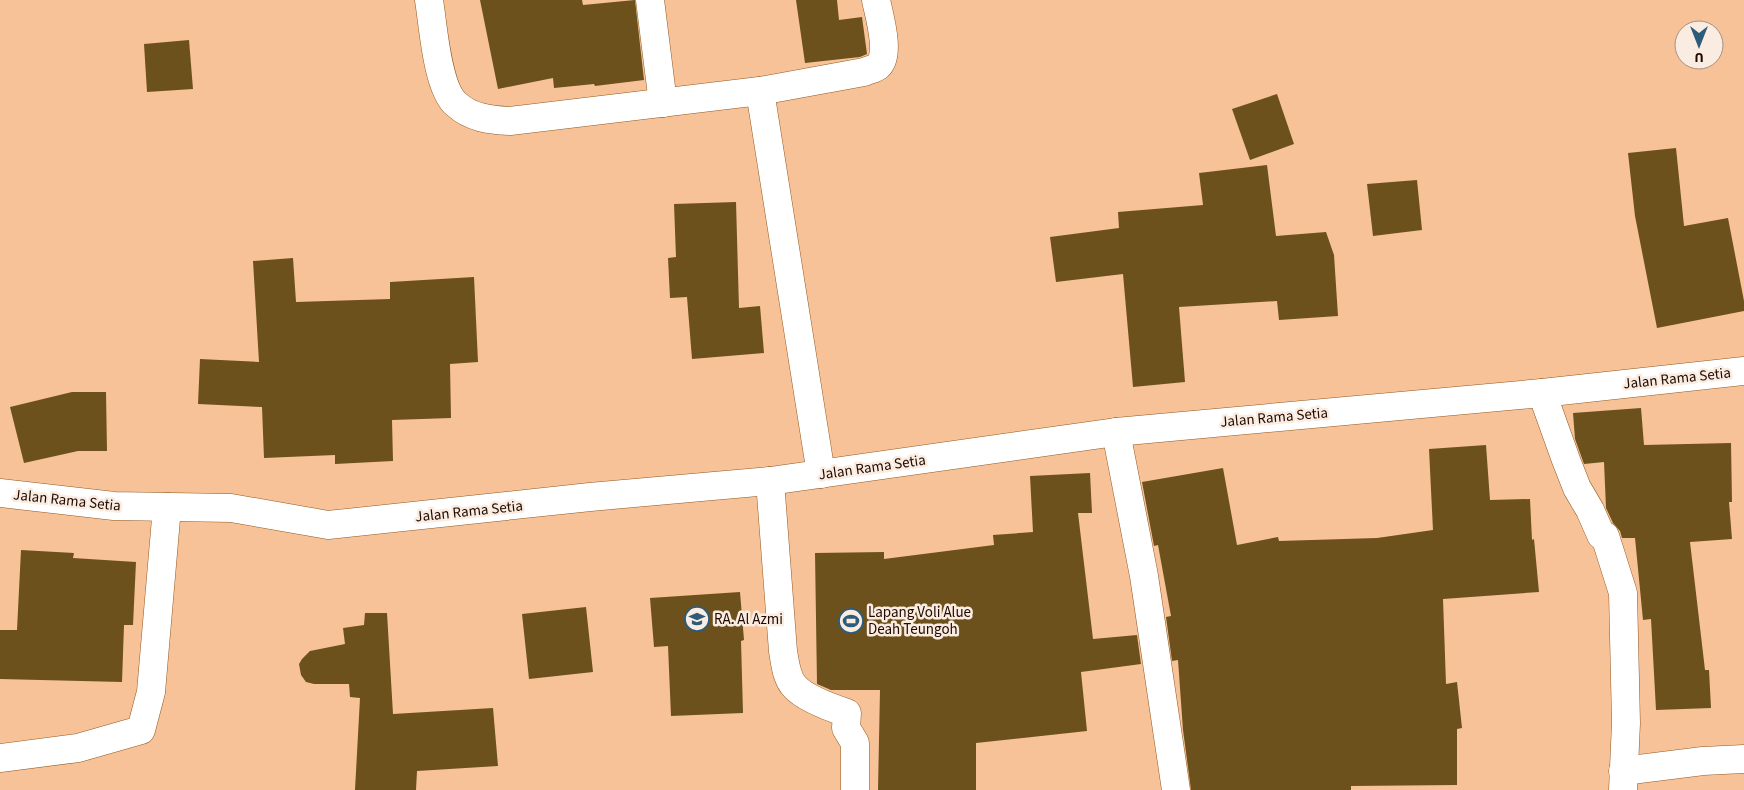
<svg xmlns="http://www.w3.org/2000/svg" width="1744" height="790" font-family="'Source Sans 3',sans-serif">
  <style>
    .building { fill: #6c511d }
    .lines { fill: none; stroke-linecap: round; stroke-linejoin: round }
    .street-casing { stroke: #935921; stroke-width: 29 }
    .secondary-casing { stroke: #935921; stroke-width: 29 }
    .street { stroke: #fff; stroke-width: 28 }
    .secondary { stroke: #fff; stroke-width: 28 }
    .labels { text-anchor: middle; stroke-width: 5; stroke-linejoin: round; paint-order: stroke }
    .street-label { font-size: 15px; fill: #200900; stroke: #faece1 }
    .poi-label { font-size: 15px; fill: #200900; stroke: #faece1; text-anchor: start }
  </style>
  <rect width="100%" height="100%" fill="#f7c297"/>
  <g class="building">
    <path d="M480 0H582L583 5 635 0 644 80 595 86 594 84 554 88 553 78 498 89Z"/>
    <path d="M796 0H837L839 20 862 17 867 54 860 57 805 63Z"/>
    <path d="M189 40 193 89 147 92 144 44Z"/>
    <path d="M1277 94 1294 144 1250 160 1232 109Z"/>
    <path d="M1676 148 1684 226 1728 218 1744 301V311L1657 328 1635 216 1628 153Z"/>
    <path d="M1267 165 1276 236 1326 232 1334 255 1338 316 1279 320 1277 301 1179 307 1185 382 1133 387 1123 274 1056 282 1050 237 1119 228 1118 212 1203 205 1199 173Z"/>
    <path d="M1417 180 1422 230 1373 236 1367 184Z"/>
    <path d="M736 202 739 308 760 306 764 353 692 359 687 297 670 298 668 258 676 257 674 204Z"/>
    <path d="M293 258 296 302 390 299V282L474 277 478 362 450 364 451 418 392 420 393 461 335 464V455L264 458 262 407 198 404 200 359 259 362 253 261Z"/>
    <path d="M72 392H106L107 451H78L24 463 10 407Z"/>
    <path d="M1641 408 1644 445 1731 443 1732 502H1729L1732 539 1690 542 1705 670H1709L1711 708 1656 710 1651 619 1643 620 1635 538H1622L1620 531 1613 523 1606 508 1604 462 1584 464 1575 439 1573 413Z"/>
    <path d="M1486 445 1490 500 1530 499 1532 540 1534 539 1539 592 1443 599 1446 684 1457 682 1462 728 1457 729V785L1351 786V790H1191L1183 730 1178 660 1172 661 1166 617 1171 616 1158 545 1154 546 1142 482 1223 468 1237 545 1278 537 1279 541 1377 538 1433 530 1429 449Z"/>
    <path d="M1090 473 1092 513H1078L1093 639 1137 635 1141 664 1081 672 1087 731 976 743V790H878L880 690H831L817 684 815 553 884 552V559L994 545 993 535 1033 532 1030 476Z"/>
    <path d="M21 550 74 553 73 558 136 562 133 625H124L122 682 0 679V630H17Z"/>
    <path d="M740 592 744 640 741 641 743 713 671 716 668 646 654 647 650 598Z"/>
    <path d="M586 607 593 672 529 679 522 614Z"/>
    <path d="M365 613H387L393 714 493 708 498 766 417 771 416 790H355L360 698 350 697 349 684H314L306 682 301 675 299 664 302 659 310 651 345 644 343 628 364 625Z"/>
  </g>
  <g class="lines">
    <defs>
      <g id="street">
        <path d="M429 0C433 24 437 88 456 104 471 118 490 120 510 121L760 91 864 72C868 70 875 69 878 66 891 55 879 15 876 0"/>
        <path d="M650 0 663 103"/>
        <path d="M760 91 821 474"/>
        <path d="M1542 393 1566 460 1577 488 1590 510 1601 535 1605 536 1623 593 1626 723 1623 790"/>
        <path d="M1116 432 1144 576 1176 790"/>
        <path d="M770 481 783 651C785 662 786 678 795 687 806 699 832 708 847 713L846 728 855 743V790"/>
        <path d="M0 758 78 748 141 730 151 692 167 507"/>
        <path d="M1623 771 1703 761 1744 759"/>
      </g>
      <path id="secondary" d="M0 493 114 506 231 508 328 525 590 497 770 481 1116 432 1542 393 1744 371"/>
    </defs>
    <use href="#street" class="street-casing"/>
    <use href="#secondary" class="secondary-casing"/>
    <use href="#street" class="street"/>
    <use href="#secondary" class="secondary"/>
  </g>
  <defs>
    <symbol id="school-ring" viewBox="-11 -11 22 22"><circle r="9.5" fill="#faece1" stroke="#2d5b7a" stroke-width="1.5"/><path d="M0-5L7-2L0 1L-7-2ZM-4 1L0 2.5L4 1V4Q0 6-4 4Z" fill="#2d5b7a"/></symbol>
    <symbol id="stadium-ring" viewBox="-11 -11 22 22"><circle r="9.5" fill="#faece1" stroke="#2d5b7a" stroke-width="1.5"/><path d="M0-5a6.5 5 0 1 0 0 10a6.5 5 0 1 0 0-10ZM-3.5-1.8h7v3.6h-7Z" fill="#2d5b7a"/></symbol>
  </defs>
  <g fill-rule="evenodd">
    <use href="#school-ring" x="683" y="605" width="28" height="28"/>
    <use href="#stadium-ring" x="837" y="607" width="28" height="28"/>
  </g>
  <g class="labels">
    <g class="street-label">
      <text transform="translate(1677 378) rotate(-6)" y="5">Jalan Rama Setia</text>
      <text transform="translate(1274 417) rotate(-5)" y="5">Jalan Rama Setia</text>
      <text transform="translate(872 467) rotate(-8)" y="5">Jalan Rama Setia</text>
      <text transform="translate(67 500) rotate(6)" y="5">Jalan Rama Setia</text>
      <text transform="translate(469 511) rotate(-6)" y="5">Jalan Rama Setia</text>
    </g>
    <g class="poi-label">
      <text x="868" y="617">Lapang Voli Alue<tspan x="868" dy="17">Deah Teungoh</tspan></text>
      <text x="714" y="624">RA. Al Azmi</text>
    </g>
  </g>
  <g transform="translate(1699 45) rotate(180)"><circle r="24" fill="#faece1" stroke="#a39187"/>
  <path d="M0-4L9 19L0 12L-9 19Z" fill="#2d5b7a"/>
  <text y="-8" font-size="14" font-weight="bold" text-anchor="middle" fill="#200900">U</text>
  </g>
</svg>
